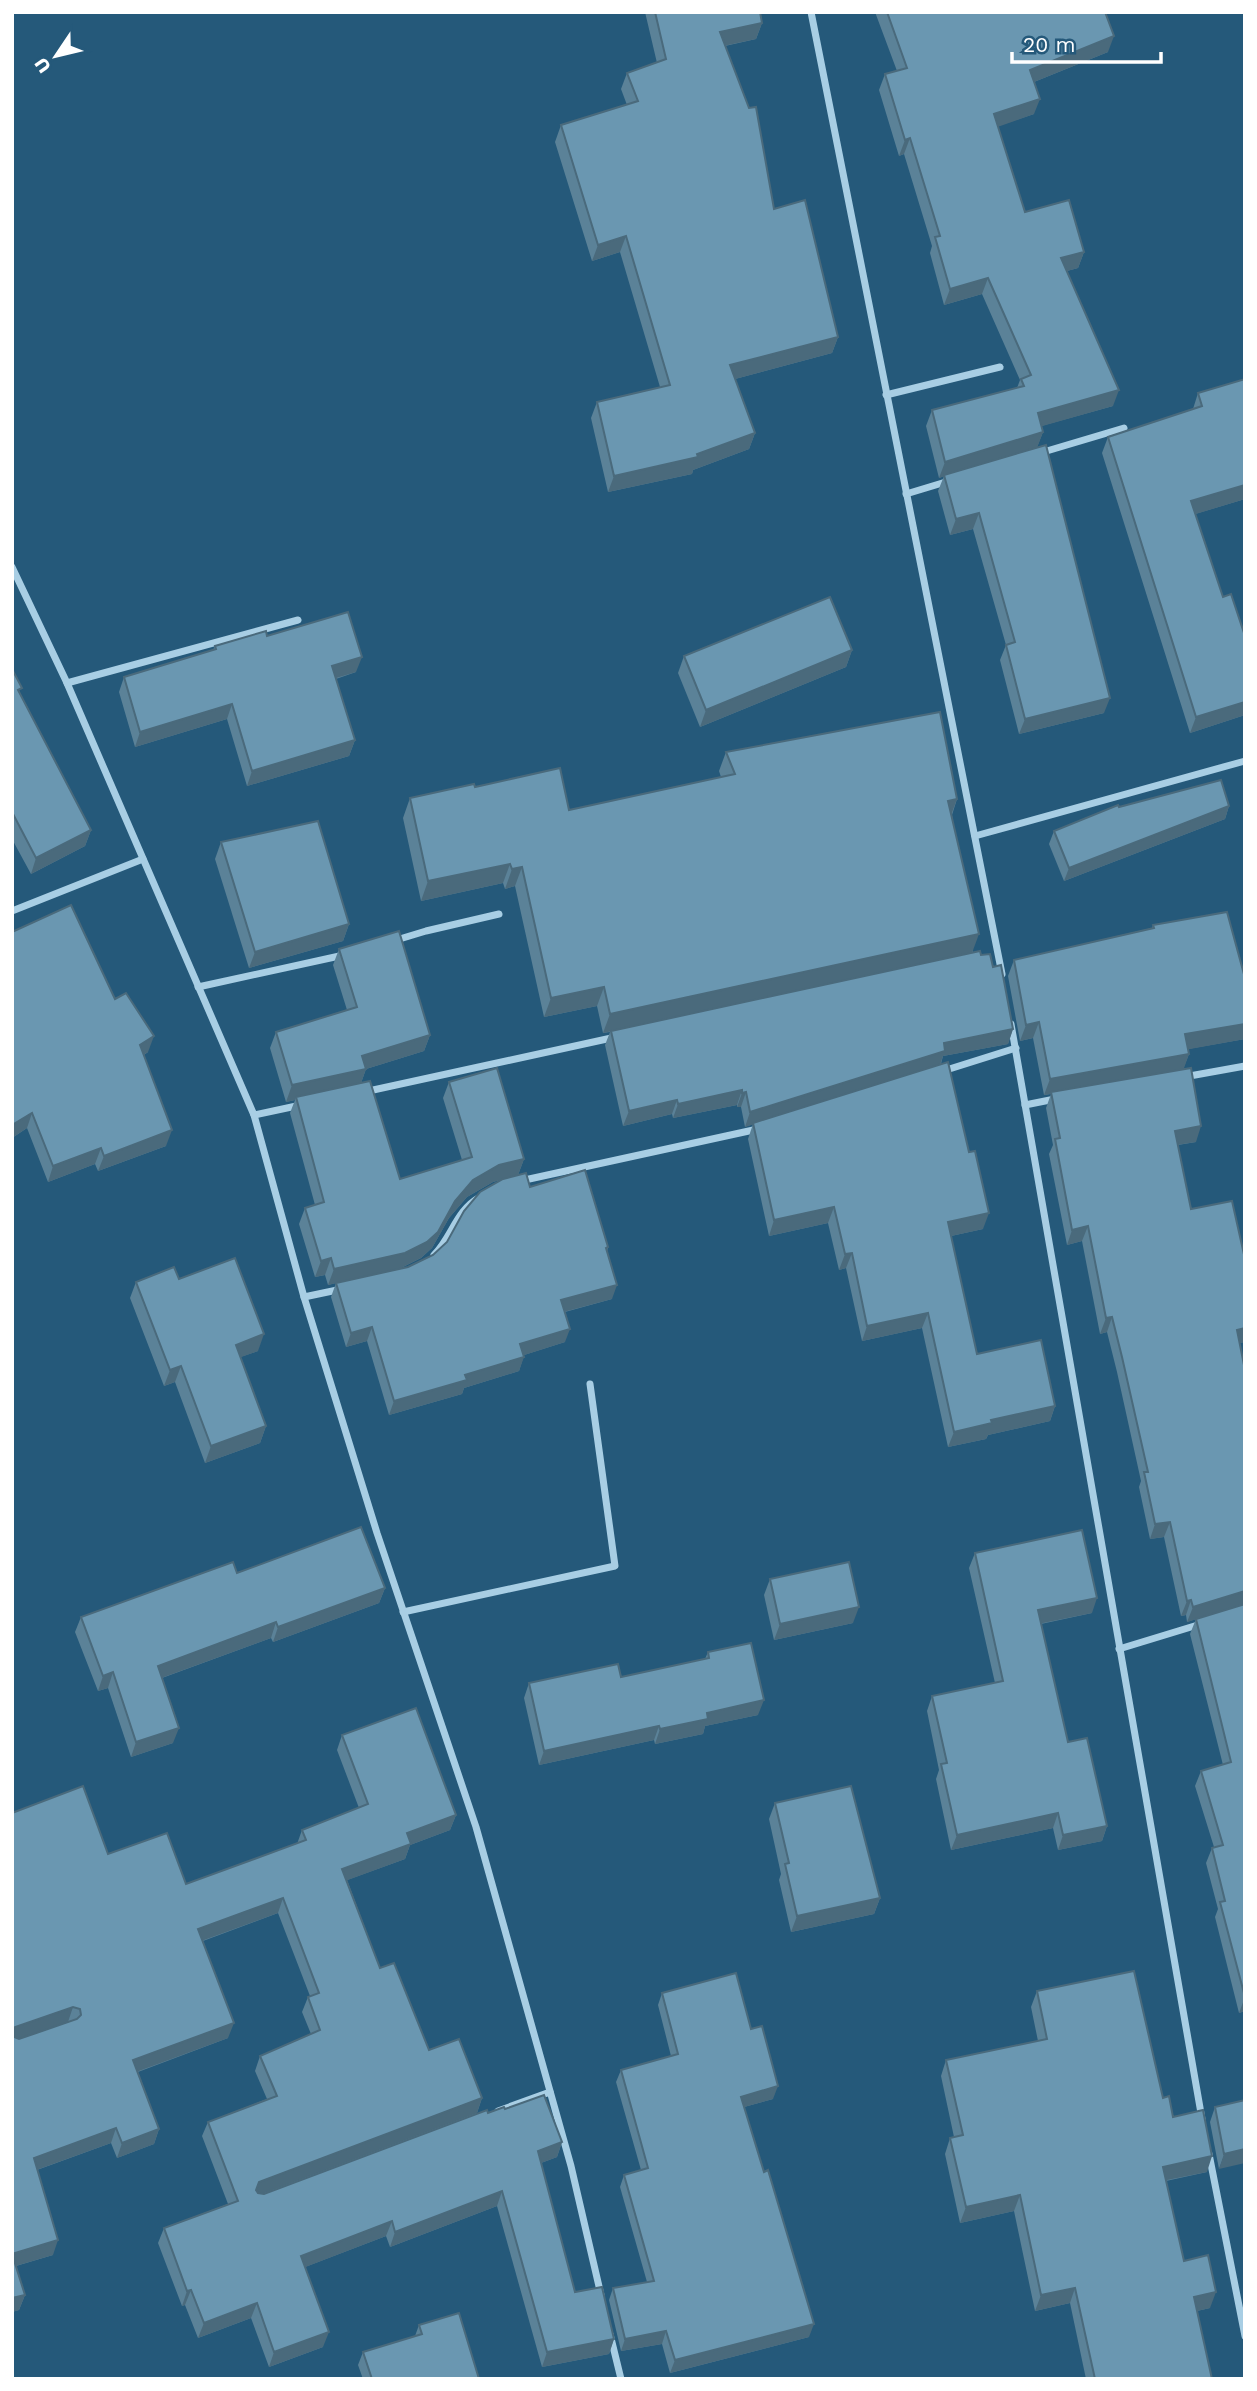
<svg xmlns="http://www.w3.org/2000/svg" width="1257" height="2391" font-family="'Work Sans',sans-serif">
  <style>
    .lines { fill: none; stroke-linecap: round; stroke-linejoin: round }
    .minor { stroke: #a8cee4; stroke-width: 7 }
    .wall { fill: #5b8298 }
    .shaded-wall { fill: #4a6a7c }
    .building { fill: #6a97b1; stroke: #4a6a7c; stroke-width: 2 }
  </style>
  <rect width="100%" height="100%" fill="#25597a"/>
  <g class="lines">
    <g class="minor">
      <path d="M811 12 1002 974"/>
      <path d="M886 395 1000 367"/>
      <path d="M1040 453 1124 428"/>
      <path d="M906 494 949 481"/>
      <path d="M12 567 67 683 254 1115 304 1297 377 1533 476 1827 571 2166 601 2295"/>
      <path d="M67 683 298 620"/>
      <path d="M975 836 1245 761"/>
      <path d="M12 911 143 859"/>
      <path d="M393 941 426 931 499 914"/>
      <path d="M198 987 344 955"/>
      <path d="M1011 1024 1202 2119"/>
      <path d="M943 1071 1016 1048"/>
      <path d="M1184 1077 1245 1066"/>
      <path d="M364 1092 616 1037"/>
      <path d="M1025 1105 1055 1099"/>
      <path d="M254 1115 301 1105"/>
      <path d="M520 1181 758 1129"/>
      <path d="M434 1255C452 1237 456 1210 480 1197"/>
      <path d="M304 1297 342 1289"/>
      <path d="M403 1612 615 1566 590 1384"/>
      <path d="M1119 1649 1201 1624"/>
      <path d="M498 2111 550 2092"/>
      <path d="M1209 2154 1245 2336"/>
      <path d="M610 2334 621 2379"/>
    </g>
  </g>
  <g class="wall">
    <path d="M645 12H760L762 23 756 39 725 46 774 209 838 337 832 353 735 379 755 433 749 449 693 470 692 474 608 492 591 418 597 402 660 387 620 252 592 261 555 142 561 125 627 105 621 89 627 73 657 63Z"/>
    <path d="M875 12H1105L1108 52 1034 82V114L998 126 1025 212 1084 252 1078 268 1067 271 1113 406 1041 426 1043 432 1037 447 1104 713 1019 734 1000 660 1006 645 973 529 950 535 938 491 944 476 939 478 926 426 932 410 1017 388 1020 380 982 294 944 305 930 253 932 246 904 154 899 156 879 90 885 74 897 71Z"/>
    <path d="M1245 379V499L1195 514 1223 597 1245 636V715L1190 733 1102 453 1108 437 1193 409 1198 393Z"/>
    <path d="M215 646 356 672 336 679 355 740 349 756 247 786 227 719 135 747 119 692 124 677 213 650Z"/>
    <path d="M852 650 846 667 700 727 678 673 684 656Z"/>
    <path d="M12 669 20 693 91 830 85 846 31 874 12 839Z"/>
    <path d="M726 752 957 799 952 815 973 952 981 955 993 967 1013 1029 1008 1044 943 1056 941 1064 983 1229 951 1236 977 1354 1055 1406 1050 1421 988 1435 986 1439 948 1447 922 1328 862 1341 846 1268 839 1270 828 1223 769 1236 748 1139 753 1124 745 1127 741 1107H737V1105L673 1118 672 1114 623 1126 605 1045 610 1032 603 1033 597 1006 544 1017 515 886 505 889 503 883 421 901 403 818 410 798 475 787 569 810 721 777 719 771Z"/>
    <path d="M1229 806 1225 819 1064 881 1049 844 1054 831 1119 807Z"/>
    <path d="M221 842 349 924 343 941 249 968 215 859Z"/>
    <path d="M1153 925 1245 978V1039L1188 1049 1189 1054 1183 1069 1196 1142 1178 1145 1191 1209 1245 1259V1342L1239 1343 1245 1370V2011L1239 2013 1215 1917 1218 1909 1206 1863 1212 1848 1214 1847 1195 1786 1201 1771 1223 1765 1190 1634 1196 1619 1187 1622 1186 1615 1181 1616 1164 1537 1150 1539 1139 1487 1141 1481 1117 1372 1107 1332 1100 1334 1082 1241 1067 1245 1049 1154 1053 1145 1046 1108 1051 1094 1044 1095 1033 1038 1020 1041 1008 976 1014 960 1152 928Z"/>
    <path d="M339 949 430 1035 424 1051 366 1069 361 1083 400 1179 462 1160 443 1098 449 1082 524 1159 518 1175 493 1182 467 1197 449 1218 432 1248 421 1258 399 1269 408 1267 433 1255 530 1187 608 1247 607 1252 612 1299 565 1312V1342L524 1355 519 1371 464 1388 462 1394 389 1415 367 1341 346 1347 331 1297 336 1283 328 1285 325 1275 315 1277 299 1224 305 1208 315 1205 290 1113 295 1100 286 1102 270 1048 276 1032 347 1010 333 965Z"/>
    <path d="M115 999 148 1052 144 1055 166 1146 98 1171 95 1164 48 1182 27 1128 12 1138Z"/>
    <path d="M179 1279 258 1351 240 1357 266 1426 260 1443 205 1463 175 1382 164 1386 130 1298 136 1282Z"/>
    <path d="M975 1553 1092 1613 1041 1624 1068 1742 1107 1826 1102 1841 1058 1850 1053 1828 951 1850 936 1779 939 1770 927 1711 932 1696 995 1683 969 1568Z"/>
    <path d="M237 1573 385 1588 379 1603 273 1642 271 1638 162 1678 173 1743 131 1757 108 1688 98 1691 75 1632 81 1617Z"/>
    <path d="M770 1579 853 1623 774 1640 764 1595Z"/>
    <path d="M708 1652 758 1715 705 1726 703 1734 655 1744 654 1740 539 1765 524 1698 529 1683 621 1677 705 1659Z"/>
    <path d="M342 1735 456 1815 450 1830 410 1845 405 1859 347 1880 380 1968 429 2050 482 2098 477 2113H488L505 2109 562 2142 557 2157 541 2163 575 2292 614 2339 609 2354 542 2367 497 2206 390 2247 386 2236 305 2267 323 2347 269 2367 251 2318 198 2338 185 2305 182 2306 158 2243 164 2228 228 2204 202 2136 208 2122 267 2099 255 2071 260 2056 311 2034 302 2012 308 1997 310 1996 278 1913 203 1941 228 2038 138 2072 159 2129 154 2144 117 2158 111 2143 37 2170 53 2255 16 2266 25 2295 19 2310 12 2312V1813L108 1854 186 1884 297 1844 302 1830 359 1808 337 1750Z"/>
    <path d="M775 1803 880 1898 874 1914 791 1932 779 1880 781 1874 769 1819Z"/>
    <path d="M1037 1991 1163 2098 1207 2172 1166 2181 1184 2261 1210 2308 1197 2311 1212 2379H1086L1070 2303 1035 2311 1014 2211 960 2223 945 2154 950 2138 954 2137 941 2076 946 2060 1038 2041 1031 2007Z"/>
    <path d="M662 1993 751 2029 773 2099 744 2107 809 2337 670 2373 662 2344 621 2351 609 2300 613 2288 647 2282 620 2187 624 2175 641 2170 616 2082 621 2070 671 2056 658 2005Z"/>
    <path d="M1245 2100 1219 2169 1210 2122 1215 2107Z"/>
    <path d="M419 2325 479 2379H363L358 2365 363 2352 415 2336Z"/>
  </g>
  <g class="shaded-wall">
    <path d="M762 23 756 39 714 48 720 32Z"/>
    <path d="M1114 36 1108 52 1024 86 1030 70Z"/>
    <path d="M1040 99 1034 114 989 130 994 114Z"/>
    <path d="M910 138 904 154 899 156 905 140Z"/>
    <path d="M626 236 620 252 592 261 598 245Z"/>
    <path d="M1084 252 1078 268 1056 274 1061 258Z"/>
    <path d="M988 278 982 294 944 305 950 289Z"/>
    <path d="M838 337 832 353 724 382 730 365Z"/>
    <path d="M1119 390 1113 406 1032 429 1038 413Z"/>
    <path d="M1043 432 1037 448 939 478 945 462Z"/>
    <path d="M755 433 749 449 693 470 692 474 608 492 614 476 697 454Z"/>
    <path d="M1245 485V499L1186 517 1191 501Z"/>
    <path d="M979 513 973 529 950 535 956 519Z"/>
    <path d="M852 650 846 667 700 727 706 710Z"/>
    <path d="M362 657 356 672 326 681 332 666Z"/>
    <path d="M1110 698 1104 713 1019 734 1025 719Z"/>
    <path d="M1245 702V715L1190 733 1196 717Z"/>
    <path d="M232 704 227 719 135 747 140 732Z"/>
    <path d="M355 740 349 756 247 786 252 771Z"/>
    <path d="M957 799 950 818 948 801Z"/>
    <path d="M1229 806 1225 819 1064 881 1069 868Z"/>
    <path d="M91 830 85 846 31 874 36 858Z"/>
    <path d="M510 864 503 883 421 901 428 881Z"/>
    <path d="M522 867 515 886 505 889 512 869Z"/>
    <path d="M349 924 343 941 249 968 255 952Z"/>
    <path d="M979 934 972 953 603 1033 610 1014Z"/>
    <path d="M604 987 597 1006 544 1017 551 998Z"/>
    <path d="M1039 1022 1033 1038 1020 1041 1026 1025Z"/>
    <path d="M1245 1024V1039L1179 1051 1185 1034Z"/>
    <path d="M1013 1029 1008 1044 943 1056 940 1065 745 1127 750 1112 944 1043Z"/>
    <path d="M430 1035 424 1051 366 1069 360 1086 296 1097 295 1100 286 1102 292 1085 362 1056Z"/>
    <path d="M154 1036 148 1052 135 1061 140 1045Z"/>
    <path d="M1189 1054 1183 1071 1044 1095 1050 1079Z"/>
    <path d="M742 1090 737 1105 673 1118 678 1104Z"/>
    <path d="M746 1092 741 1107H737L742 1093Z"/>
    <path d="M677 1100 672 1114 623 1126 629 1111Z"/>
    <path d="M32 1113 27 1128 12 1138V1125Z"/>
    <path d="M1201 1126 1196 1142 1170 1146 1175 1131Z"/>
    <path d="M172 1130 166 1146 98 1171 104 1156Z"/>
    <path d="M101 1148 95 1164 48 1182 53 1166Z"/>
    <path d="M524 1159 518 1175 493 1182 467 1197 449 1218 432 1248 421 1258 399 1269 328 1285 334 1269 455 1201 473 1180 499 1165Z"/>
    <path d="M834 1207 828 1223 769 1236 774 1220Z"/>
    <path d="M989 1213 983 1229 942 1238 948 1222Z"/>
    <path d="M1088 1226 1082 1241 1067 1245 1072 1230Z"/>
    <path d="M852 1253 846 1268 839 1270 845 1254Z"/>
    <path d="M331 1258 325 1275 315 1277 321 1261Z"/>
    <path d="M617 1285 612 1299 556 1314 561 1300Z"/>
    <path d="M928 1313 922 1328 862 1341 867 1326Z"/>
    <path d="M1112 1317 1107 1332 1100 1334 1106 1318Z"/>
    <path d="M372 1327 367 1341 346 1347 351 1333Z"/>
    <path d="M1245 1328V1342L1231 1345 1237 1330Z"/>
    <path d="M570 1329 565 1342 515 1358 520 1344Z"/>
    <path d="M264 1334 258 1351 230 1361 236 1345Z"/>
    <path d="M524 1357 519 1371 464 1388 462 1394 389 1415 394 1401 465 1375Z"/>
    <path d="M181 1366 175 1382 164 1386 170 1370Z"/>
    <path d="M1055 1406 1050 1421 988 1435 986 1439 948 1447 954 1432 991 1420Z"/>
    <path d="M266 1426 260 1443 205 1463 211 1446Z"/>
    <path d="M1170 1522 1164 1537 1150 1539 1155 1524Z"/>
    <path d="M385 1588 379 1603 273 1642 278 1627Z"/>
    <path d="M1245 1591V1601L1243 1605 1187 1622 1193 1607Z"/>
    <path d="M1097 1598 1092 1613 1033 1625 1038 1610Z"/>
    <path d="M1191 1600 1186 1615 1181 1616 1187 1601Z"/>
    <path d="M859 1607 853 1623 774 1640 780 1624Z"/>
    <path d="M276 1622 271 1638 153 1681 158 1666Z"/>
    <path d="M113 1672 108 1688 98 1691 103 1676Z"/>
    <path d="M764 1700 758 1715 705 1726 703 1734 655 1744 660 1729 707 1713Z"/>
    <path d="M659 1726 654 1740 539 1765 544 1751Z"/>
    <path d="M179 1728 173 1743 131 1757 136 1742Z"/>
    <path d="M1058 1813 1053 1828 951 1850 957 1835Z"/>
    <path d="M456 1815 450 1830 410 1845 405 1859 337 1884 342 1869 407 1833Z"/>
    <path d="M1107 1826 1102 1841 1058 1850 1063 1835Z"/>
    <path d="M283 1898 278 1913 193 1944 198 1929Z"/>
    <path d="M880 1898 874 1914 791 1932 797 1916Z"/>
    <path d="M1245 1997V2011L1239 2013Z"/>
    <path d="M73 2007 68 2022 12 2041V2031L15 2027Z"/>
    <path d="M234 2023 228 2038 128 2075 133 2060Z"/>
    <path d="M778 2086 773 2099 737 2109 741 2097Z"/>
    <path d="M482 2098 477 2113 254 2197 256 2190 259 2182Z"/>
    <path d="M116 2128 111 2143 28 2173 34 2158Z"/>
    <path d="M159 2129 154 2144 117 2158 122 2143Z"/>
    <path d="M562 2142 557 2157 533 2166 538 2151Z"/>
    <path d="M1245 2149V2163L1219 2169 1224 2154Z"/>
    <path d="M1212 2156 1207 2172 1157 2182 1163 2167Z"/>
    <path d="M502 2191 497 2206 390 2247 395 2232Z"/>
    <path d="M1020 2195 1014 2211 960 2223 966 2207Z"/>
    <path d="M392 2221 386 2236 295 2271 301 2256Z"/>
    <path d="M58 2240 53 2255 12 2267V2254Z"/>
    <path d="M1075 2288 1070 2303 1035 2311 1041 2295Z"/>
    <path d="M191 2290 185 2305 182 2306 187 2291Z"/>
    <path d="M1216 2292 1210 2308 1188 2313 1194 2297Z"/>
    <path d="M25 2295 19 2310 12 2312V2298Z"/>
    <path d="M257 2303 251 2318 198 2338 204 2323Z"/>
    <path d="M814 2324 809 2337 670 2373 675 2360Z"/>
    <path d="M666 2331 662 2344 621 2351 625 2339Z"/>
    <path d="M329 2332 323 2347 269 2367 274 2352Z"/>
    <path d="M614 2339 609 2354 542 2367 547 2352Z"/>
  </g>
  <g class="building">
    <path d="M655 12H760L762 23 720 32 749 108 756 107 774 209 805 200 838 337 730 365 755 433 697 454 698 457 614 476 597 402 670 385 626 236 598 245 561 125 638 101 627 73 666 59Z"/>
    <path d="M887 12H1105L1114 36 1030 70 1040 99 994 114 1025 212 1069 200 1084 252 1061 258 1119 390 1038 413 1043 432 945 462 932 410 1024 386 1021 379 1031 375 988 278 950 289 935 237 940 236 910 138 905 140 885 74 907 68Z"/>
    <path d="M1245 379V485L1191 501 1223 597 1231 594 1245 636V702L1196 717 1108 437 1202 406 1198 393Z"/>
    <path d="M1046 445 1110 698 1025 719 1006 645 1015 642 979 513 956 519 944 475Z"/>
    <path d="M830 597 852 650 706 710 684 656Z"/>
    <path d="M348 612 362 657 332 666 355 740 252 771 232 704 140 732 124 677 216 649 215 646 266 631 267 636Z"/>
    <path d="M12 669 22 688 18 690 91 830 36 858 12 812Z"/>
    <path d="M940 712 957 799 948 801 979 934 610 1014 604 987 551 998 522 867 512 869 510 864 428 881 410 798 474 784 475 787 560 768 569 810 735 774 726 752Z"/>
    <path d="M1221 780 1229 806 1069 868 1054 831 1118 805 1119 807Z"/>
    <path d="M318 821 349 924 255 952 221 842Z"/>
    <path d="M71 905 115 999 126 993 154 1036 140 1045 172 1130 104 1156 101 1148 53 1166 32 1113 12 1125V932Z"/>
    <path d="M1227 912 1245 978V1024L1185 1034 1189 1054 1050 1079 1039 1022 1026 1025 1014 960 1154 928 1153 925Z"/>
    <path d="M399 931 430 1035 362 1056 366 1069 292 1085 276 1032 357 1007 339 949Z"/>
    <path d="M980 951 981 955 990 954 993 967 1001 965 1013 1029 944 1043 945 1051 750 1112 746 1092 742 1093V1090L678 1104 677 1100 629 1111 611 1031Z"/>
    <path d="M948 1062 969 1152 975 1151 989 1213 948 1222 977 1354 1041 1340 1055 1406 991 1420 992 1423 954 1432 928 1313 867 1326 852 1253 845 1254 834 1207 774 1220 753 1123Z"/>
    <path d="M497 1068 524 1159 499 1165 473 1180 455 1201 438 1232 427 1242 405 1253 334 1269 331 1258 321 1261 305 1208 324 1202 296 1097 370 1081 400 1179 472 1157 449 1082Z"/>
    <path d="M1191 1068 1201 1126 1175 1131 1191 1209 1232 1201 1245 1259V1328L1237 1330 1245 1370V1591L1193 1607 1191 1600 1187 1601 1170 1522 1155 1524 1144 1472H1148L1122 1357 1112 1317 1106 1318 1088 1226 1072 1230 1055 1139 1060 1138 1051 1092Z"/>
    <path d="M585 1170 608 1247 606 1248 617 1285 561 1300 570 1329 520 1344 524 1357 465 1375 467 1380 394 1401 372 1327 351 1333 336 1283 408 1267 433 1255 447 1242 464 1211 480 1192 503 1179 526 1173 530 1187Z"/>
    <path d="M235 1258 264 1334 236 1345 266 1426 211 1446 181 1366 170 1370 136 1282 174 1267 179 1279Z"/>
    <path d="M361 1527 385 1588 278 1627 276 1622 158 1666 179 1728 136 1742 113 1672 103 1676 81 1617 233 1562 237 1573Z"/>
    <path d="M1082 1530 1097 1598 1038 1610 1068 1742 1087 1738 1107 1826 1063 1835 1058 1813 957 1835 941 1764 947 1763 932 1696 1003 1681 975 1553Z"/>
    <path d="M849 1562 859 1607 780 1624 770 1579Z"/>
    <path d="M1245 1604V1997L1220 1902 1225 1901 1212 1848 1223 1845 1201 1771 1231 1762 1196 1619Z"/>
    <path d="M751 1643 764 1700 707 1713 708 1719 660 1729 659 1726 544 1751 529 1683 618 1664 621 1677 709 1658 708 1652Z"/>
    <path d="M416 1708 456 1815 407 1833 411 1844 342 1869 380 1968 394 1963 429 2050 459 2039 482 2098 259 2182 256 2190 258 2193 264 2194 487 2110 488 2113 504 2107 505 2109 544 2095 562 2142 538 2151 575 2292 602 2287 614 2339 547 2352 502 2191 395 2232 392 2221 301 2256 329 2332 274 2352 257 2303 204 2323 191 2290 187 2291 164 2228 238 2201 208 2122 277 2096 260 2056 320 2030 308 1997 319 1993 283 1898 198 1929 234 2023 133 2060 159 2129 122 2143 116 2128 34 2158 58 2240 12 2254 25 2295 12 2298V2036L19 2039 77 2019 81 2015 80 2009 73 2007 15 2027 12 2031V1813L83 1786 108 1854 167 1833 186 1884 306 1840 302 1830 368 1804 342 1735Z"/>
    <path d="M851 1786 880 1898 797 1916 785 1864 789 1863 775 1803Z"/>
    <path d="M1134 1971 1163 2098 1169 2096 1173 2117 1203 2110 1212 2156 1163 2167 1184 2261 1208 2255 1216 2292 1194 2297 1212 2379H1095L1075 2288 1041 2295 1020 2195 966 2207 950 2138 963 2135 946 2060 1047 2039 1037 1991Z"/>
    <path d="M736 1973 751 2029 762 2026 778 2086 741 2097 764 2172 768 2170 814 2324 675 2360 666 2331 625 2339 613 2288 654 2281 624 2175 648 2168 621 2070 678 2054 662 1993Z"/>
    <path d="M1245 2100V2149L1224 2154 1215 2107Z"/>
    <path d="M459 2313 479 2379H372L363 2352 422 2334 419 2325Z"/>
  </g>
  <rect width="1257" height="2391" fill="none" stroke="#ffffff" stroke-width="28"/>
  <g transform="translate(56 56) rotate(235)" stroke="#25597a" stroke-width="5" paint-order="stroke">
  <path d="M0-5L12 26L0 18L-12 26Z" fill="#ffffff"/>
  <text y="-10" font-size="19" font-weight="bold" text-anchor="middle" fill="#ffffff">U</text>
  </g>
  <path d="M1012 52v10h149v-10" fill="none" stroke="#ffffff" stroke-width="3.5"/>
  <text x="1023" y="52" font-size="21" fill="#ffffff" stroke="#25597a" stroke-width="5" paint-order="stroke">20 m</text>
</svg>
